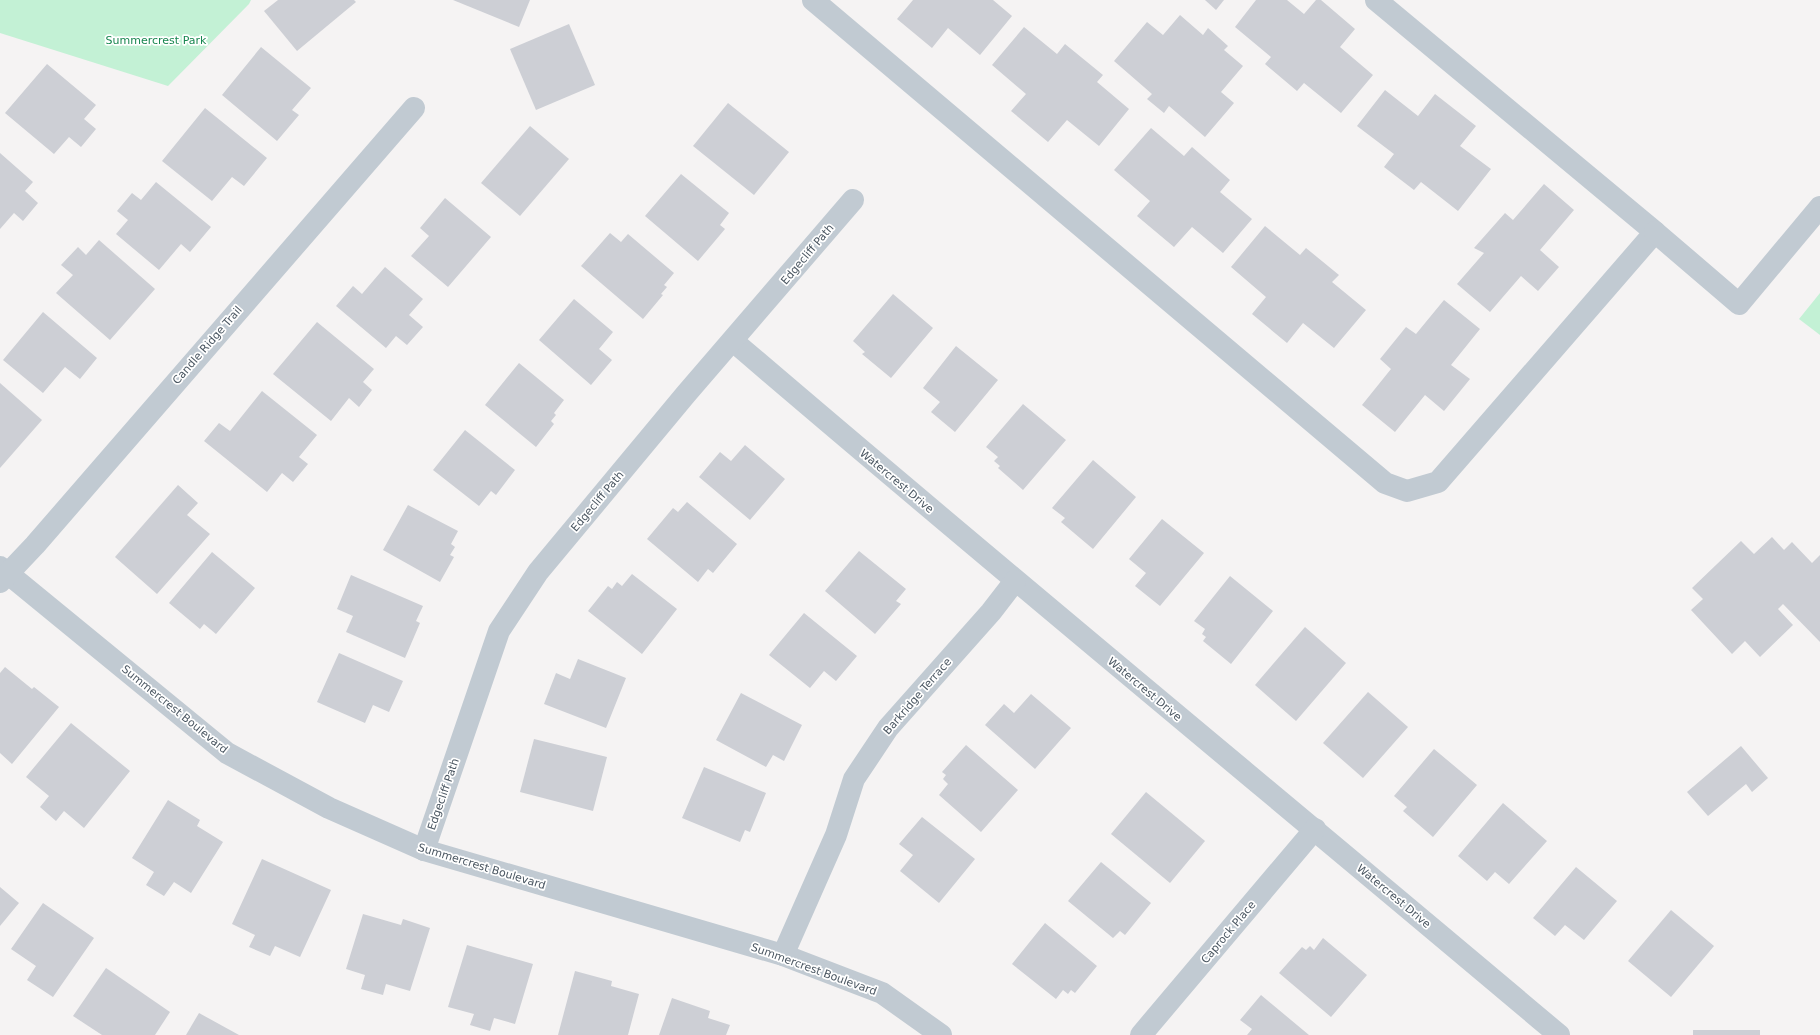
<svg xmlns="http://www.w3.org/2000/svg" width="1820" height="1035" font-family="'DejaVu Sans',sans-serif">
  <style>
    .green { fill: #c3f1d5 }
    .building { fill: #cdcfd5 }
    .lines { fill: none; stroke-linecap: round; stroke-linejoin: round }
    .minor { stroke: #c1cad2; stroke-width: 22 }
    .labels { text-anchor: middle; stroke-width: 3.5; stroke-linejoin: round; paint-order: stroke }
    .park-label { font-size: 11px; fill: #17864f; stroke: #fff }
    .street-label { font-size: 11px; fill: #4a5661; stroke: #fff }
  </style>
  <rect width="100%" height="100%" fill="#f5f3f3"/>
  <g class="green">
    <path d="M0 0H251L249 4 168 86 0 33Z"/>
    <path d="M1820 293V335L1799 319Z"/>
  </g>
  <g class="building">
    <path d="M278 0H354L356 2 297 51 264 11Z"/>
    <path d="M453 0H530L519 27Z"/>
    <path d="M913 0H993L1012 16 980 55 948 28 932 48 897 19Z"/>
    <path d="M1205 0H1224L1216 10Z"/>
    <path d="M1256 0H1287L1304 14 1316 0H1321L1355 29 1340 47 1373 75 1341 113 1304 83 1297 91 1265 64 1271 57 1235 27Z"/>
    <path d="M1180 15 1203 35 1208 28 1228 46 1224 50 1243 66 1221 92 1234 103 1205 137 1169 106 1164 113 1147 99 1152 94 1114 61 1147 22 1163 35Z"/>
    <path d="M569 24 595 85 536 110 510 49Z"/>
    <path d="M1024 27 1057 54 1065 44 1103 75 1097 82 1129 109 1099 146 1067 120 1048 142 1011 111 1026 94 992 65Z"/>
    <path d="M261 47 311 88 292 110 299 115 277 141 222 95Z"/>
    <path d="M47 64 96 105 84 119 96 129 81 147 69 137 54 154 5 113Z"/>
    <path d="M1385 90 1418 116 1435 94 1476 126 1460 146 1491 169 1458 211 1421 182 1414 190 1384 167 1394 154 1357 126Z"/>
    <path d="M728 103 789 152 754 195 693 146Z"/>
    <path d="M205 108 267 158 244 186 232 177 212 201 162 161Z"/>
    <path d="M530 126 569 159 520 216 481 183Z"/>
    <path d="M1151 128 1184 156 1192 147 1230 180 1220 192 1252 219 1223 253 1192 227 1174 247 1137 216 1150 201 1114 170Z"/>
    <path d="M0 153 33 182 25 191 38 203 23 221 14 213 0 229Z"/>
    <path d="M681 174 729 213 720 225 725 229 698 261 645 216Z"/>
    <path d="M156 182 211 227 190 252 181 244 159 270 116 234 128 220 117 211 132 193 141 200Z"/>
    <path d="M1544 184 1574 210 1540 250 1559 267 1538 291 1521 276 1490 312 1457 284 1484 253 1474 248 1505 213 1513 220Z"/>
    <path d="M445 198 491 237 448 287 411 256 429 236 420 228Z"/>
    <path d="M1265 226 1300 255 1306 248 1339 275 1332 282 1366 310 1334 348 1303 323 1287 343 1252 314 1266 297 1231 267Z"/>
    <path d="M610 233 621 242 628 234 674 273 664 285 667 287 661 294 663 295 643 319 581 266Z"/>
    <path d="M99 240 155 289 110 340 56 293 73 275 61 265 78 247 86 255Z"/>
    <path d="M385 267 423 299 409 315 423 327 407 345 396 336 386 348 336 306 353 286 362 294Z"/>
    <path d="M893 294 933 328 891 378 862 354 865 352 853 341Z"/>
    <path d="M574 299 613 332 599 349 612 360 591 385 539 340Z"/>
    <path d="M1444 300 1480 329 1451 365 1470 379 1444 411 1425 395 1395 432 1362 405 1391 369 1380 359 1406 327 1416 334Z"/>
    <path d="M43 312 97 358 80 379 65 367 43 393 3 360Z"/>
    <path d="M317 322 374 369 363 382 372 390 359 407 349 398 331 421 273 374Z"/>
    <path d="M956 346 998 380 955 432 931 412 940 402 923 388Z"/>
    <path d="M519 363 564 400 554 413 556 415 551 421 554 424 536 447 485 405Z"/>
    <path d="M0 383 42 420 0 468Z"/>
    <path d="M262 391 317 435 299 457 308 464 293 482 282 473 267 492 204 441 219 423 230 431Z"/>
    <path d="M1023 404 1066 440 1023 490 998 468 1000 466 994 461 998 457 986 447Z"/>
    <path d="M465 430 515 470 496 495 491 491 479 506 433 470Z"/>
    <path d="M745 445 785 479 750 520 699 477 720 452 731 461Z"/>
    <path d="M1093 460 1136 497 1093 549 1061 522 1065 518 1052 508Z"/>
    <path d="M178 485 198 503 187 515 210 534 157 594 115 557Z"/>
    <path d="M687 502 737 544 713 573 708 569 698 582 647 539 673 508 678 512Z"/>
    <path d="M408 505 458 531 451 544 455 547 450 555 454 557 440 582 383 550Z"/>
    <path d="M1162 519 1204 553 1160 606 1135 586 1146 573 1129 559Z"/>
    <path d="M1772 537 1784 550 1792 542 1812 563 1820 555V642L1783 604 1778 609 1793 625 1760 657 1745 641 1732 654 1691 610 1703 599 1692 588 1741 541 1754 554Z"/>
    <path d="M859 551 906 589 896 601 901 604 875 634 825 591Z"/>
    <path d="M212 552 255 588 216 634 204 624 200 629 169 603Z"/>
    <path d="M632 574 677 609 642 654 588 611 608 586 612 589 617 582 622 586Z"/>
    <path d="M351 575 423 606 416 621 420 623 405 658 346 632 353 616 337 609Z"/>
    <path d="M1230 576 1273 611 1231 664 1203 641 1206 637 1202 634 1205 629 1194 621Z"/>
    <path d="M804 613 857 656 836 681 824 671 810 688 769 655Z"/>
    <path d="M1305 627 1346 663 1296 721 1255 685Z"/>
    <path d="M339 653 403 681 389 712 373 705 365 723 317 702Z"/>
    <path d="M578 659 626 678 606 728 544 704 556 673 570 679Z"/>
    <path d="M5 667 32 689 34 687 59 707 12 764 0 753V673Z"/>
    <path d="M1368 692 1408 727 1363 778 1323 743Z"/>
    <path d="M741 693 802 725 784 761 773 755 766 767 716 740Z"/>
    <path d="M1031 694 1071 728 1035 769 985 725 1004 704 1014 713Z"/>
    <path d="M71 723 130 771 84 828 64 811 56 821 40 807 49 796 26 777Z"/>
    <path d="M534 739 607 757 593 811 520 792Z"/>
    <path d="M966 745 1018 790 981 832 939 795 948 784 943 779 946 775 942 772Z"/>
    <path d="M1741 746 1768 778 1752 792 1746 784 1708 816 1687 792Z"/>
    <path d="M1434 749 1477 785 1433 837 1403 811 1407 807 1394 796Z"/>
    <path d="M704 767 766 793 750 832 745 830 740 842 682 818Z"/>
    <path d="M1146 792 1205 841 1170 883 1111 834Z"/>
    <path d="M168 800 200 820 197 826 223 842 191 893 174 882 164 896 146 885 154 872 132 858Z"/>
    <path d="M1503 803 1547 841 1509 884 1495 872 1487 881 1458 856Z"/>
    <path d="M922 817 975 859 939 903 900 871 913 855 899 844Z"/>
    <path d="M262 859 331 890 300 957 275 946 270 956 249 947 255 935 232 924Z"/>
    <path d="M1101 862 1151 903 1125 935 1120 931 1113 938 1068 901Z"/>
    <path d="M1576 867 1617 901 1584 940 1565 925 1555 936 1533 918Z"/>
    <path d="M0 887 19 903 0 926Z"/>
    <path d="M43 903 94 938 53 997 27 980 36 966 11 949Z"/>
    <path d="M1671 910 1714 946 1671 997 1628 961Z"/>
    <path d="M363 914 401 925 403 919 430 928 410 991 386 984 383 995 361 989 365 975 346 969Z"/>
    <path d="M1045 923 1097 966 1075 993 1071 990 1068 994 1063 990 1056 999 1012 964Z"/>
    <path d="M1323 938 1367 975 1331 1017 1279 973 1302 947 1306 950 1310 946 1314 950Z"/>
    <path d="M467 945 533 964 515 1024 494 1018 490 1031 470 1025 474 1014 448 1007Z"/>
    <path d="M106 968 170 1012 155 1035H102L73 1016Z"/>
    <path d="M575 971 612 981 611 986 639 994 628 1035H558Z"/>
    <path d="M1261 995 1309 1035H1247L1252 1029 1240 1020Z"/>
    <path d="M672 998 710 1011 708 1018 730 1025 726 1035H659Z"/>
    <path d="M199 1013 239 1035H186Z"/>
    <rect x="1693" y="1030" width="67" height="5"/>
  </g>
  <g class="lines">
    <g class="minor">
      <path d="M813 0 1385 483 1407 491 1438 482 1655 232 1376 0"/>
      <path d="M1655 232 1739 304 1820 207"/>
      <path d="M733 341C1006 575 1284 803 1559 1035"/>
      <path d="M0 567 227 753 329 808 424 850 783 955 882 993 941 1035"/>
      <path d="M0 582 35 545 414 108"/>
      <path d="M424 850 499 631 538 572 686 394 853 200"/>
      <path d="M783 955 836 835 854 779 888 728 991 612 1015 581"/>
      <path d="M1141 1035 1315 829"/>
    </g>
  </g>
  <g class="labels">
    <g class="park-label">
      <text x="156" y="44">Summercrest Park</text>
    </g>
    <g class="street-label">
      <text transform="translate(807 254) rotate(-50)" y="4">Edgecliff Path</text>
      <text transform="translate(207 345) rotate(-49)" y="4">Candle Ridge Trail</text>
      <text transform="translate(897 481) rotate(40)" y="4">Watercrest Drive</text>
      <text transform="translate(597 501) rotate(-50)" y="4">Edgecliff Path</text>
      <text transform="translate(1145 689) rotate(40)" y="4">Watercrest Drive</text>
      <text transform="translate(917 696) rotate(-49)" y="4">Barkridge Terrace</text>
      <text transform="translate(175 709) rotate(39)" y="4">Summercrest Boulevard</text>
      <text transform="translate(443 794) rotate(-71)" y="4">Edgecliff Path</text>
      <text transform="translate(482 866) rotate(17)" y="4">Summercrest Boulevard</text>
      <text transform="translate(1394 896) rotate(40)" y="4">Watercrest Drive</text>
      <text transform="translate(1228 932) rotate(-50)" y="4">Caprock Place</text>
      <text transform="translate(814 969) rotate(20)" y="4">Summercrest Boulevard</text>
    </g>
  </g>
</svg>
